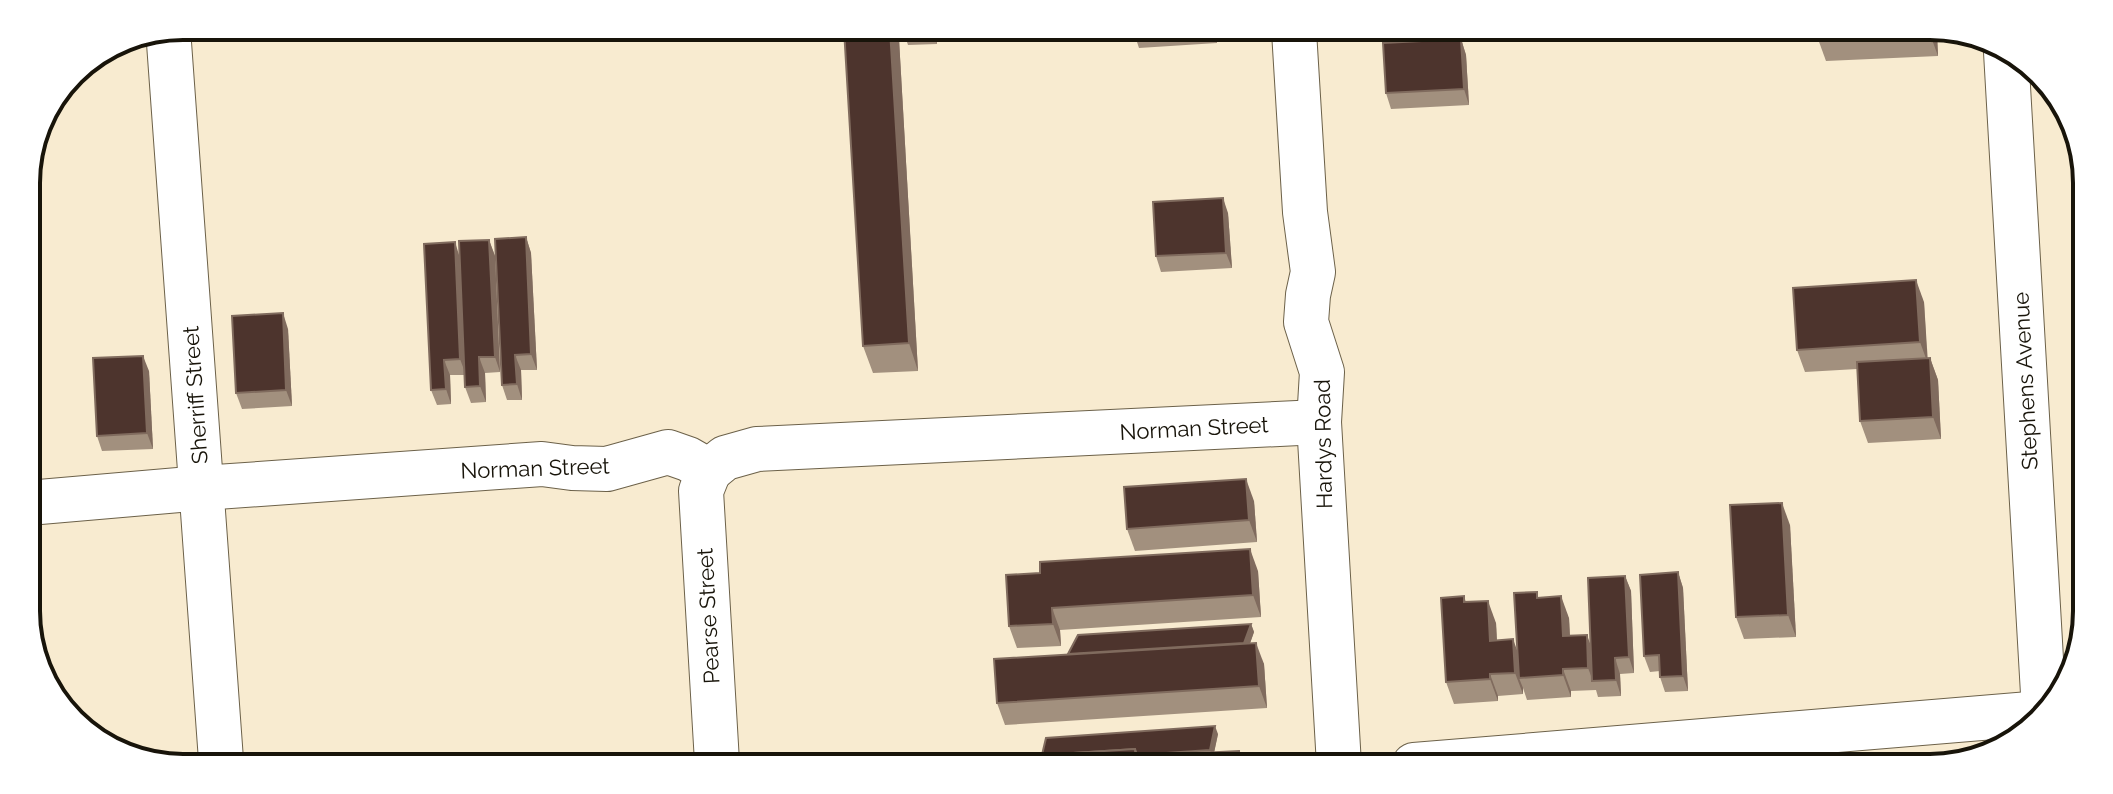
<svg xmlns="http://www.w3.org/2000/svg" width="2113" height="794" font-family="Raleway,sans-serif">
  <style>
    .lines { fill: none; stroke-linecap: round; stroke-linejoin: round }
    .minor-casing { stroke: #6c6149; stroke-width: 46 }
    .minor { stroke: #fff; stroke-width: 44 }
    .wall { fill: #a2907e }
    .shaded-wall { fill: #806b5e }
    .building { fill: #4d342d; stroke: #806b5e; stroke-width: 2 }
    .labels { text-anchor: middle; stroke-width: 8; stroke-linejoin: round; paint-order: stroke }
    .street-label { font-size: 22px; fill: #18140a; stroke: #fff }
    .rim { fill: none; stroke: #18140a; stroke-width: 4 }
  </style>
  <rect width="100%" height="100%" fill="#f8ebd0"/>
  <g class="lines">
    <defs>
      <g id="minor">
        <path d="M168 29 221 760"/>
        <path d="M1294 31 1305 212 1313 272 1308 295 1306 322 1322 372 1319 422 1339 765"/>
        <path d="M2006 52 2044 711"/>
        <path d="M709 471 725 458 757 449 1319 422"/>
        <path d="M709 471 701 491 717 762"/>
        <path d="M28 503 202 488 542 464 572 468 607 469 668 452 688 459 709 471"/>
        <path d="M1414 765 2042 713"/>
      </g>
    </defs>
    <use href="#minor" class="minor-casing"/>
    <use href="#minor" class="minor"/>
  </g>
  <g class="wall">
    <path d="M844 29H936L937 44 908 45 906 39H899L918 371 873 373 863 346Z"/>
    <path d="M1133 30 1216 31 1217 43 1139 48Z"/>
    <path d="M1817 33 1937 34 1938 56 1826 61 1818 39Z"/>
    <path d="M1461 39 1466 55 1469 105 1391 109 1386 93Z"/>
    <path d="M1228 213 1232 268 1161 272 1156 256Z"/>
    <path d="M526 237 531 253 537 370H521L522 400H507L502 385Z"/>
    <path d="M489 240 495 256 500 372 485 373 486 402 471 403 465 387V375H450L451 404 437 405 431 390 459 255Z"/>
    <path d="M1924 302 1927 358H1930L1938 380 1941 439 1868 443 1860 421 1857 369 1805 372 1797 350Z"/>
    <path d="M288 329 292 406 242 409 236 393Z"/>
    <path d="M149 371 153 449 102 451 97 436Z"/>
    <path d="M1254 501 1257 542 1135 551 1127 529Z"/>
    <path d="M1790 525 1796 637 1744 639 1736 617Z"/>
    <path d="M1258 571 1261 617 1060 630 1061 646 1017 648 1009 626 1040 573Z"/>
    <path d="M1678 572 1683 588 1688 691 1665 692 1660 677V671L1650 672 1644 656Z"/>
    <path d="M1625 576 1631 591 1634 673 1620 674 1621 696 1598 697 1596 690 1571 691V697L1527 700 1523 688V694L1498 696V701L1454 704 1446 682 1464 596 1466 602 1496 623 1497 641 1517 651 1539 597 1569 618 1570 636 1591 647Z"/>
    <path d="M1251 624 1254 632 1250 643 1264 664 1267 708 1005 725 997 703 1068 654Z"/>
    <path d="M1218 734 1214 752 1239 751 1244 765 1027 764Z"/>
  </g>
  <g class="shaded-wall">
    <path d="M890 29H895L899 39 918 371 909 343Z"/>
    <path d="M932 29H936L937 44Z"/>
    <path d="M1212 31H1216L1217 43Z"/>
    <path d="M1930 34H1937L1938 56Z"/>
    <path d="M1461 39 1466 55 1469 105 1464 89Z"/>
    <path d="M1223 198 1228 213 1232 268 1226 253Z"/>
    <path d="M526 237 531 253 537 370 531 354Z"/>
    <path d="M489 240 495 256 500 372 495 357Z"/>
    <path d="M455 242 460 258 466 375 460 359Z"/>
    <path d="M1916 280 1924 302 1928 364 1920 342Z"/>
    <path d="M283 313 288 329 292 406 286 390Z"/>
    <path d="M515 355 521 370 522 400 517 384Z"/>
    <path d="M143 356 149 371 153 449 147 433Z"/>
    <path d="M479 357 485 373 486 402 480 386Z"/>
    <path d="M1930 358 1938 380 1941 439 1933 417Z"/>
    <path d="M444 360 450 375 451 404 446 389Z"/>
    <path d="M1246 479 1254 501 1257 542 1249 520Z"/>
    <path d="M1782 503 1790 525 1796 637 1788 615Z"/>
    <path d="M1250 549 1258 571 1261 617 1253 595Z"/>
    <path d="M1678 572 1683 588 1688 691 1683 676Z"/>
    <path d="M1625 576 1631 591 1634 673 1629 657Z"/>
    <path d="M1561 596 1569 618 1571 658 1563 636Z"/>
    <path d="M1488 601 1496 623 1498 663 1490 641Z"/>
    <path d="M1052 608 1060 630 1061 646 1053 624Z"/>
    <path d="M1251 624 1254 632 1246 655 1243 647Z"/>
    <path d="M1587 635 1595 657 1593 681 1588 668Z"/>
    <path d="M1513 639 1521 661 1519 678 1523 688V694L1515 673Z"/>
    <path d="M1256 643 1264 664 1267 708 1259 686Z"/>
    <path d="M1615 658 1620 674 1621 696 1616 680Z"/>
    <path d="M1563 669 1571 691V697L1563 675Z"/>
    <path d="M1490 674 1498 696V701L1490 679Z"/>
    <path d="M1215 726 1218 734 1213 758 1210 750Z"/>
    <path d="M1239 751 1244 765H1240Z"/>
  </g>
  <g class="building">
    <path d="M844 29H890L909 343 863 346Z"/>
    <path d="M1133 30H1165L1133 32Z"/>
    <path d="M1817 33 1924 34 1818 39Z"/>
    <path d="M1461 39 1464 89 1386 93 1383 43Z"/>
    <path d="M1223 198 1226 253 1156 256 1153 202Z"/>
    <path d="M526 237 531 354 515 355 517 384 502 385 495 239Z"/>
    <path d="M489 240 495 357H479L480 386 465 387 459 241Z"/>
    <path d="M455 242 460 359 444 360 446 389 431 390 424 244Z"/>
    <path d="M1916 280 1920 342 1797 350 1793 288Z"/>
    <path d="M283 313 286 390 236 393 232 316Z"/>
    <path d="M143 356 147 433 97 436 93 358Z"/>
    <path d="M1930 358 1933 417 1860 421 1857 362Z"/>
    <path d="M1246 479 1249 520 1127 529 1124 487Z"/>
    <path d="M1782 503 1788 615 1736 617 1730 505Z"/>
    <path d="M1250 549 1253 595 1052 608 1053 624 1009 626 1006 575 1040 573V562Z"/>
    <path d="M1678 572 1683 676 1660 677 1659 655 1644 656 1640 575Z"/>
    <path d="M1625 576 1629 657 1615 658 1616 680 1592 681 1588 578Z"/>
    <path d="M1537 592V598L1561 596 1563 636 1587 635 1588 668 1563 669V675L1519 678 1514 593Z"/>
    <path d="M1464 596V602L1488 601 1490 641 1513 639 1515 673 1490 674V679L1446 682 1441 598Z"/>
    <path d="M1251 624 1244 643 1068 654 1078 635Z"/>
    <path d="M1256 643 1259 686 997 703 994 659Z"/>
    <path d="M1215 726 1210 750 1137 755 1135 749 1042 755 1046 738Z"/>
    <path d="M1135 749 1136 764H1027V756Z"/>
    <path d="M1239 751 1240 765 1139 764V756Z"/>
  </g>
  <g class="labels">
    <g class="street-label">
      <text transform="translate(2025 381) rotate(-93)" y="8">Stephens Avenue</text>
      <text transform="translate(195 395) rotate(-94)" y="8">Sherriff Street</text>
      <text transform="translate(1194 428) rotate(-3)" y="8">Norman Street</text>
      <text transform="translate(1323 444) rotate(-91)" y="8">Hardys Road</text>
      <text transform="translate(535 468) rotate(-2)" y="8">Norman Street</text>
      <text transform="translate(708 616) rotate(-93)" y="8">Pearse Street</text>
    </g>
  </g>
  <path d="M0 0H2113V794H0ZM183 40H1930A143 143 0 0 1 2073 183V611A143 143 0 0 1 1930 754H183A143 143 0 0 1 40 611V183A143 143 0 0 1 183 40Z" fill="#fff" fill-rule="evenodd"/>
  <path class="rim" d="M183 40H1930A143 143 0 0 1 2073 183V611A143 143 0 0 1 1930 754H183A143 143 0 0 1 40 611V183A143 143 0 0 1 183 40Z"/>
</svg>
